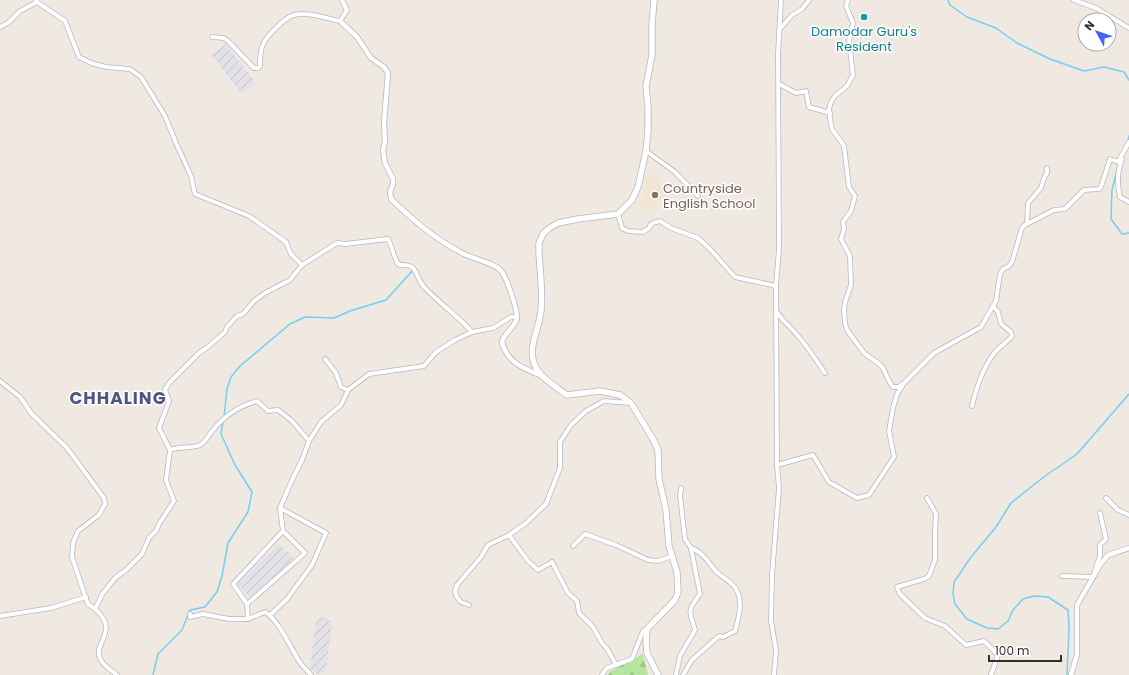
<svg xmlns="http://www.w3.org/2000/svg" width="1129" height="675" font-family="Poppins,sans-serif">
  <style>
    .industrial { fill: url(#industrial-furrows) }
    .education { fill: #f0e6d1 }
    .forest { fill: url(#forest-firs) }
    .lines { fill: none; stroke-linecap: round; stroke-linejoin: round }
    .stream { stroke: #75cff0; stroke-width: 1.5 }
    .minor-casing { stroke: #b4b7c1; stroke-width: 5.5 }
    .tertiary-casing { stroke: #b4b7c1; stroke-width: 6 }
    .secondary-casing { stroke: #b4b7c1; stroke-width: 7 }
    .minor { stroke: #fff; stroke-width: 4 }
    .tertiary { stroke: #fff; stroke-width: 4.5 }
    .secondary { stroke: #fff; stroke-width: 5.5 }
    .culture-dot { fill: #0f9aa8; stroke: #fff; stroke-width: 1.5 }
    .education-dot { fill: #8d6e63; stroke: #fff; stroke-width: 1.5 }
    .labels { text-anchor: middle; stroke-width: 3; stroke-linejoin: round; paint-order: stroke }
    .culture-label { font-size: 13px; fill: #0d838f; stroke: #fff }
    .education-label { font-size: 13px; fill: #785e54; stroke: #fff; text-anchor: start }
    .district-label { font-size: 17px; font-weight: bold; letter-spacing: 1px; fill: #4d5680; stroke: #fff }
  </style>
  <defs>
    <pattern id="industrial-furrows" width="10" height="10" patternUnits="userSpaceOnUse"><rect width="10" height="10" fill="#e3e1e8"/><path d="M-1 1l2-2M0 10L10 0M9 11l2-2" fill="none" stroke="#c3c1c7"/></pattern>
    <pattern id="forest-firs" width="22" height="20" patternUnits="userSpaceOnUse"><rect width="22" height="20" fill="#b6e59e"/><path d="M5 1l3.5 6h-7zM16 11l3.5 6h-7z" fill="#9dc588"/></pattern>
  </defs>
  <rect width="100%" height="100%" fill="#efe9e1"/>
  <g class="industrial">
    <path d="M226 44 256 83 242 94 211 55Z"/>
    <path d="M279 544 293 558 251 598 237 584Z"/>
    <path d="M324 617 328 619 332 623 326 669 323 673 318 674 313 671 310 667 316 621 319 618Z"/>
  </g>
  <path class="education" d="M646 176 660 178V187L667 194 650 212 637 205 645 196 642 193Z"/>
  <path class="forest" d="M643 654 648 675H608L611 671Z"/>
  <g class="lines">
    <g class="stream">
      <path d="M948 0 950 5 967 17 996 28 1017 43 1050 59 1084 71 1104 67 1124 72 1129 80"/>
      <path d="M1128 142 1129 136"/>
      <path d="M1116 174 1112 190 1111 219 1122 234 1129 233"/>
      <path d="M224 417 227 389 231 377 240 366 290 324 305 317 334 318 350 311 386 300 413 270"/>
      <path d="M153 675 158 654 182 630 190 610 205 607 217 592 222 576 228 543 248 512 252 492 235 465 221 434 223 421"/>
      <path d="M1067 675 1069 628 1068 610 1048 597 1034 596 1023 599 1013 610 1008 621 998 629 987 628 967 619 955 604 953 594 954 582 971 557 996 527 1011 503 1045 476 1077 454 1129 394"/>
    </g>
    <defs>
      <g id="minor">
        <path d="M848 0 846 6 853 23 849 41 853 75 847 86 835 96 831 102 829 109 830 119 832 129 844 146 849 187 855 196 851 211 843 222 844 229 841 239 850 256 851 285 845 302 844 310 845 323 847 330 864 353 878 363 883 368 889 381 893 387H899L902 384"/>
        <path d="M1074 0 1096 8 1129 28"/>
        <path d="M37 2 65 21 79 57 91 63 106 67 130 69 141 77 165 116 176 143 191 176 195 194 249 216 286 242 291 254 302 265 337 243 345 244 388 239C393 248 393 257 399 265 404 265 409 264 413 268 418 274 419 282 424 287 439 303 458 316 472 332"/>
        <path d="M0 27 8 23 20 11 37 2 36 0"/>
        <path d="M779 30 792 15 802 9 809 0"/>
        <path d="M212 37 224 38 228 41 254 68H258L260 66C260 60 260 53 262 47 265 37 284 18 294 15 307 11 328 19 340 21L347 10 342 0"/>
        <path d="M779 84 796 93 806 91 809 107 830 113"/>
        <path d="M646 151 675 172 698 196"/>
        <path d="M1122 159C1117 173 1117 183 1120 197L1129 202"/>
        <path d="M618 214 622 228 628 231 643 232 649 228 651 224 656 222 660 221 671 228 698 238 710 249 735 277 776 286"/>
        <path d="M1027 224 1028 203 1041 188 1044 178 1047 173V168"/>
        <path d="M777 312C783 322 791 327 798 336 808 347 816 360 825 373"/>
        <path d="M325 359 336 373 341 387 348 390"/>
        <path d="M0 381 20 397 31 413 67 448 104 498 105 504 99 515 78 531 73 543 72 557 84 593 88 604 95 609"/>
        <path d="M972 406C976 389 984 365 996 351 1001 346 1007 342 1012 336L1011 332 1001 324 998 312 993 306"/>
        <path d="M170 450C180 446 191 449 200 445 206 442 209 434 214 429 226 414 239 406 257 401L268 411 278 410 292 421 309 441"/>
        <path d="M777 465 813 455 829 482 857 498 869 495 894 457 889 431 893 408 897 394 904 383 934 353 981 327 996 301 1000 274 1003 269 1009 266 1012 262 1022 228 1025 225 1054 210 1065 209 1084 190 1099 189 1101 187 1110 159 1118 162 1129 142"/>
        <path d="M927 498 936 514 935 531V560L929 576 924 579 897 587 900 594 925 618 945 626 966 645 984 641 998 655 991 675"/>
        <path d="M1106 498 1118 510 1129 515"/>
        <path d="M283 531 233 584 247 604 305 553 283 531 280 508 292 480 302 460 309 441 321 422 341 405 348 390 369 374 424 366 436 352 455 340 472 332 493 328 511 317H517"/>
        <path d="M509 535 528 561 538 570 552 562 568 593 577 601 579 613 593 627 602 643 608 650 616 665"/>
        <path d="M573 546 585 534 616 545 648 560 658 561 672 556"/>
        <path d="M1062 576 1093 577 1100 556V545L1106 539 1100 513"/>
        <path d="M247 604 248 619 265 612C277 618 291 648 299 661 302 666 307 670 311 675"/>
        <path d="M469 605 461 602 456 596 455 591 457 585 481 557 488 545 509 535 526 523 546 504 560 468V442L571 425 586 411 604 401 630 403"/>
        <path d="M190 614V617L203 614 229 619H248"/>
        <path d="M270 615 287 599 312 565 326 533 280 508"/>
        <path d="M0 616 51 608 86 597"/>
        <path d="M117 675C112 671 106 667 102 662 89 644 122 632 95 609L103 593 116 577 126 570 142 554 149 538 156 531 159 524 174 501 166 480 170 450 159 428 169 401 165 390 169 383 199 353 209 346 225 332 227 327 237 316 243 314 254 301 265 293 290 280 302 265"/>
        <path d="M602 675 607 668 632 659 643 631 647 629"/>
        <path d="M676 675 680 656 695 630C689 611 687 611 700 594L691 548 685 539 680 496 681 488"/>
        <path d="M683 675 692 660 719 636 723 637 735 631C739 617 745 596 732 584 727 579 720 576 715 570 708 562 702 551 691 548"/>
        <path d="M774 675 776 650 771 621 772 575 779 488 777 465 776 286 779 249 778 54 781 0"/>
      </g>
      <g id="tertiary">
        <path d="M340 21 357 37 371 58 384 67 388 73 384 123 385 141 383 150 385 163 393 179V184L390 192 391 199C413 220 436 240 464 254 474 259 496 263 502 272 507 279 518 311 517 319 514 327 507 331 503 339 501 343 503 346 505 350 512 365 528 370 542 376"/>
        <path d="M1071 675 1077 655V605L1100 565 1108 555 1129 548"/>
      </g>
      <path id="secondary" d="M654 0 652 24V55L646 86 648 107V130L646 151 638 187 632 200 618 214 578 219 558 223 548 229 543 234 539 243V253C540 272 543 292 541 311 540 321 536 331 534 340 526 370 546 380 567 395L600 391 620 395 631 403 653 439 658 450 659 479 666 510 669 546 677 572 678 592 675 600 647 629 646 640 647 653 658 675"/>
    </defs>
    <use href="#minor" class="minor-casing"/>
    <use href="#tertiary" class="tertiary-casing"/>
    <use href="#secondary" class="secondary-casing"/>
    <use href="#minor" class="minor"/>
    <use href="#tertiary" class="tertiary"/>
    <use href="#secondary" class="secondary"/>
  </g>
  <circle class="culture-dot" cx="864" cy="17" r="4"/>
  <circle class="education-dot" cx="655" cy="195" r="4"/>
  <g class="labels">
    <g class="culture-label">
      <text x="864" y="36">Damodar Guru's<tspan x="864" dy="15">Resident</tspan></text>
    </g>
    <g class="education-label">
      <text x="663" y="193">Countryside<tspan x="663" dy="15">English School</tspan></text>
    </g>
    <g class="district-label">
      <text x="118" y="404">CHHALING</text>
    </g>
  </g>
  <g transform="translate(1097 32) rotate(310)"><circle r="19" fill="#ffffff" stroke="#ababab"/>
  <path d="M0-3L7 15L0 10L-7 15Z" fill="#4264fb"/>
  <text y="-6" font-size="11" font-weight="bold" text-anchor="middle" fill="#2e2e2e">N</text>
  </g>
  <path d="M989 655v6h72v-6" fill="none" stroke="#2e2e2e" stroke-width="2"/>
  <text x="995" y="655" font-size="12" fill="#2e2e2e" stroke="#ffffff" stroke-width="3" paint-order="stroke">100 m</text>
</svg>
